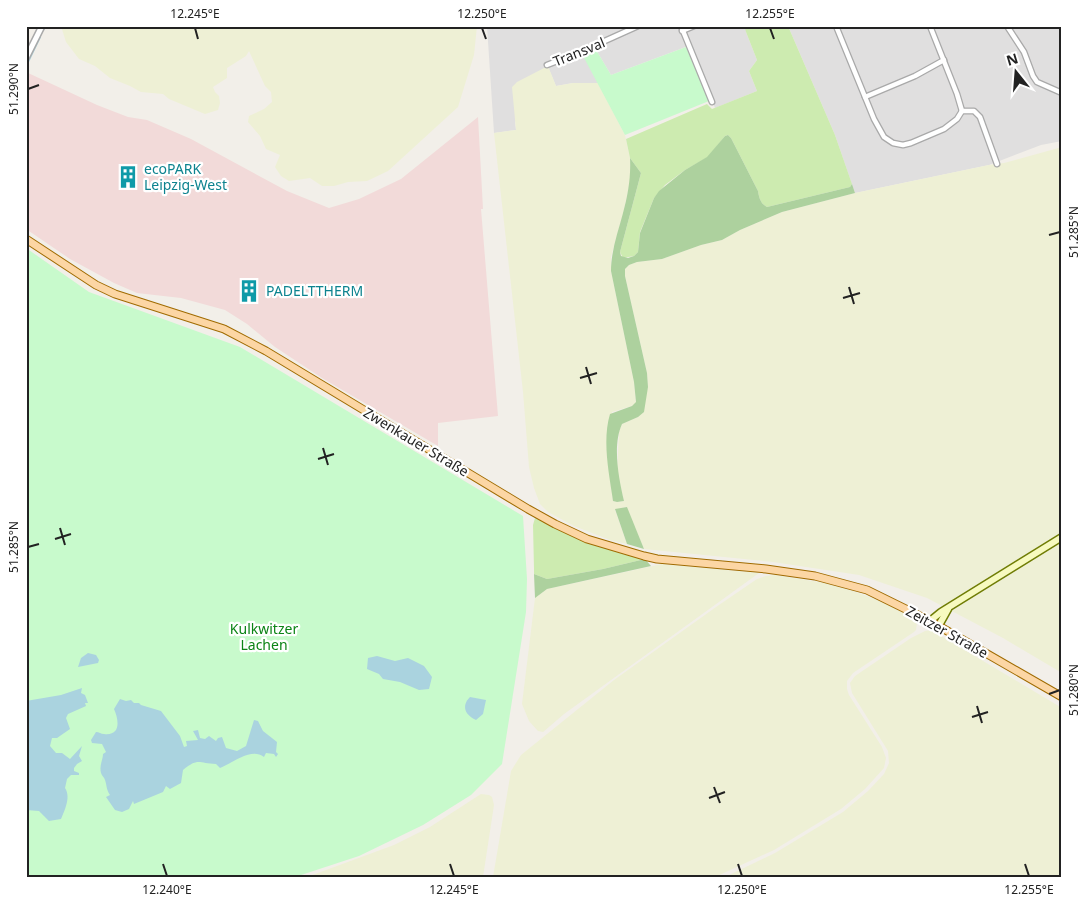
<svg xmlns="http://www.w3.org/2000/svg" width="1088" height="903" font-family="'Noto Sans',sans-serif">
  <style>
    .residential { fill: #e0dfdf }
    .commercial { fill: #f2dad9 }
    .farmland { fill: #eef0d5 }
    .grass { fill: #cdebb0 }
    .forest { fill: #add19e }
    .park { fill: #c8facc }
    .water { fill: #aad3df }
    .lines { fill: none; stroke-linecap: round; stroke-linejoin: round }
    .stream { stroke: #aad3df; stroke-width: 2 }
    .minor-casing { stroke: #a9a9a9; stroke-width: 7 }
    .tertiary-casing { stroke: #a9a9a9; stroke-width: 8 }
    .secondary-casing { stroke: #707d05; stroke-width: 9 }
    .primary-casing { stroke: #a06b00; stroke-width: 9 }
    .minor { stroke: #fff; stroke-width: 4.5 }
    .tertiary { stroke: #fff; stroke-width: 5 }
    .secondary { stroke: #f7fabf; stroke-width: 6 }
    .primary { stroke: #fcd6a4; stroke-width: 7 }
    .ticks { fill: none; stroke: #222; stroke-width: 2 }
    .labels { text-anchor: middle; stroke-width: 4.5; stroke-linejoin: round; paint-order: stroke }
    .street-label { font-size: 14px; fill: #222; stroke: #fff }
    .culture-label { font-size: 14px; fill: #0d838f; stroke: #fff; text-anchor: start }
    .park-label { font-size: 14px; fill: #0c8416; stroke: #fff }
    .neatline { fill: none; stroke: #222; stroke-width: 2 }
    .ticks-label { font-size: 12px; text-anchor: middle; fill: #222 }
  </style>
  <rect width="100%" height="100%" fill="#f2efe9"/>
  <g class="residential">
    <path d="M487 26H750L746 32 757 60 749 71 757 91 715 108 691 45 611 75 595 48 583 54 598 83H573L556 86 548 67 515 122 516 130 494 133Z"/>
    <path d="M788 26H1062V141L1041 145 989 165 855 193 835 135Z"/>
  </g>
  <path class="commercial" d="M26 72 97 105 128 117 147 120 191 139 287 191 329 208 359 199 401 179 478 117 483 209H481L498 416 438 423V446L322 378 275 347 247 324 225 310 181 298 137 293 114 283 70 259 26 229Z"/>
  <g class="farmland">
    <path d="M61 26H477L474 55 458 107 388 171 367 181 348 182 334 186H322L310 178 289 181 281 176 275 167 280 155 266 149 260 136 248 122 249 116 264 109 272 102 271 92 265 86 249 51 246 56 227 68V78L213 87 215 92 219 96 220 103 218 110 205 114 169 99 163 94 141 92 130 86 110 78 95 66 79 59 66 42Z"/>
    <path d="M548 66 556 86 573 83H598L625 135 630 158 631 177 624 210 611 257V271L634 382 636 403 632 406 612 412 608 461 613 501 617 502 624 501 617 473 619 432 622 424 638 417 648 387 647 373 625 276V269L629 265 637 262 662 259 701 245 722 240 740 230 782 212 855 193 989 165 1004 163 1062 147V673L1003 638 927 598 859 575 773 562 644 549 626 507 615 510 627 544 610 540 574 526 548 512 540 504 534 488 529 467 523 392 494 133 516 130 512 87 517 82Z"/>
    <path d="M662 564 759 573 564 714 543 732 538 731 529 721 522 704 535 598 547 589Z"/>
    <path d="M775 575 825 583 853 591 883 602 915 619 917 623 916 630 914 632 853 673 847 681V689L849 695 882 747 886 758 884 768 865 789 841 809 774 850 715 877H493L511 771 521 755 614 680 716 607 757 579 766 576Z"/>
    <path d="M931 630 1062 708V877H725L775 853 843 812 868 791 884 774 889 763 888 751 852 693 850 683 855 676 911 638 925 631Z"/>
    <path d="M481 794 489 795 492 797 494 805 483 877H307L394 845 430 827Z"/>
  </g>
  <g class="grass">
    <path d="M750 26H788L835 135 852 184 850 187 767 207C761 204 759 198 758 191L731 138 728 135 725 136 708 157 685 170 665 185 654 198 640 232 638 252 634 256 623 258 620 252 641 173 630 158 626 139 707 104 712 109 757 91 749 71 757 60 746 32 745 28Z"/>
    <path d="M535 518C572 536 606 549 645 559L603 569 547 579 534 574V569L533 525Z"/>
  </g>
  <g class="forest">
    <path d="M728 135 731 138 758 191C759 198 761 204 767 207L850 187 852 184 855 193 782 212 740 230 722 240 701 245 662 259 637 262 629 265 625 269V276L647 373 648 387 644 412 638 417 622 424C612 446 619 479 624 501L617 502 613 501C609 473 602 441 610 414L632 406 636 402 634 382 611 271C611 251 618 232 623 213 628 195 631 177 630 158L641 173 620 252 621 256 628 258 634 256 638 252 640 233 654 198 659 191 685 170 707 157 725 136Z"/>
    <path d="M627 507 644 549 627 544 615 509Z"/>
    <path d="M645 559 651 566 547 589 535 598 534 574 547 579 603 569Z"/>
  </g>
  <g class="park">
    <path d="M686 47 709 101 625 135 582 54 595 48 611 75Z"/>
    <path d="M26 248 89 292 240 347 523 516 527 579 526 612 502 764 471 795 423 825 359 856 295 877H26Z"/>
  </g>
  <g class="water">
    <path d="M88 653 96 655 99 660 98 663 78 667 81 658Z"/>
    <path d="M377 656 395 661 408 658 424 666 432 677 429 689 419 690 400 682 383 679 379 674 367 669 368 658Z"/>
    <path d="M82 688 81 693 85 695 88 703H85L86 706 68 714 66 718 70 729 57 738H52L50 746 56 753H62L70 759 82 746 79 756 82 761 77 764 74 768V771L79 773V775H71L67 779 65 788C71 797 65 809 61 819L49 821 39 811 26 810V701L61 695Z"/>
    <path d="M470 697 486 700 483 714 476 720C465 715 461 706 470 697Z"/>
    <path d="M120 699 126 701 131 700 134 703H139L141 705 161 711 180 736 184 747 187 746 186 741 198 740 193 731 198 730 200 738 205 739 209 736 216 741 218 738 222 737 226 748 237 751 246 746 254 720 258 721 263 731 277 742 276 752 278 754 276 757 274 754 266 753 264 757C251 747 233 763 220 768L216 764C199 764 199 757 183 770L181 783 170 789 166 786 163 792 134 804 133 801 129 809 122 812 115 810 106 797 110 795C106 789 107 786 105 780 104 777 102 776 101 773 99 765 103 760 103 754L106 752 102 744 92 743 91 740 96 732C99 732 101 734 104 734 121 736 119 720 114 709Z"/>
  </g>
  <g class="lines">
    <g class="stream">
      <path d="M43 30 45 26"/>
      <path d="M26 66 40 37"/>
    </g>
    <defs>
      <g id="minor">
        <path d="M681 26 712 102"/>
        <path d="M836 26 874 119 884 137 893 143 903 145 911 143 944 129 957 119 962 111"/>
        <path d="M930 26 957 94 962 111"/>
        <path d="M1007 26 1024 52 1033 76 1037 82 1062 93"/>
        <path d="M682 31 694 26"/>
        <path d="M547 65 578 53 638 26"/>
        <path d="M865 97 915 76 944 60"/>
        <path d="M962 111H974L980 117 997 164"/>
      </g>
      <path id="tertiary" d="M26 58 42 26"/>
      <g id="secondary">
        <path d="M930 621 941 612 1062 537"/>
        <path d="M938 627 948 609"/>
      </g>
      <path id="primary" d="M26 239 96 285 115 294 224 329 266 351 528 509 555 524 587 539 644 556 657 559 766 569 815 576 867 590 930 621 1062 697"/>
    </defs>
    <use href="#minor" class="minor-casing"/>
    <use href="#tertiary" class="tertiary-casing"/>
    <use href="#secondary" class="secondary-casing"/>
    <use href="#primary" class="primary-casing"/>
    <use href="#minor" class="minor"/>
    <use href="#tertiary" class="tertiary"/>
    <use href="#secondary" class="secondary"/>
    <use href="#primary" class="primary"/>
  </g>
  <path class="ticks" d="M195 28 198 39M482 28 486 39M770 28 774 39M28 89 39 85M1049 235 1060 232M849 287 854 304M843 298 860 293M586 367 591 384M580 378 597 373M323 448 328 465M318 459 334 454M60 528 65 545M55 539 71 534M28 547 39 544M1049 694 1060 690M977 706 982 723M972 717 988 712M714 787 720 803M709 798 725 792M163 864 167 876M450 864 454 876M738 864 742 876M1025 864 1029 876"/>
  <defs>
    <symbol id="building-bare" viewBox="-9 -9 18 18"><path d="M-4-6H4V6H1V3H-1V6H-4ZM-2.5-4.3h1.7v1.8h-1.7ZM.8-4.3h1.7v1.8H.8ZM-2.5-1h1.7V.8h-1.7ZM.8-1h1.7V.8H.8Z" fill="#0f9aa8" stroke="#fff" stroke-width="2.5" paint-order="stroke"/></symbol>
  </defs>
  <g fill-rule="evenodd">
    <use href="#building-bare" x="112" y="161" width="32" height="32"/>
    <use href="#building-bare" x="233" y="275" width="32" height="32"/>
  </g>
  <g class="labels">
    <g class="street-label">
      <text transform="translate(579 52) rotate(-22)" y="5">Transval</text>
      <text transform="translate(416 442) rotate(31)" y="5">Zwenkauer Straße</text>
      <text transform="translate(947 632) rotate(29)" y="5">Zeitzer Straße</text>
    </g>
    <g class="culture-label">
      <text x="144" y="174">ecoPARK<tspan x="144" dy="16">Leipzig-West</tspan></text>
      <text x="266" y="296">PADELTTHERM</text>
    </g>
    <g class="park-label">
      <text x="264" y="634">Kulkwitzer<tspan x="264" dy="16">Lachen</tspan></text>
    </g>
  </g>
  <rect width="1088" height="903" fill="none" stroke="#ffffff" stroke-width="55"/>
  <g transform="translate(1016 72) rotate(343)" stroke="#ffffff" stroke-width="4" paint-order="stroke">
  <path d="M0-4L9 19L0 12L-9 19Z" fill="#222222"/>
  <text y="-8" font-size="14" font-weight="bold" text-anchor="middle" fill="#222222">N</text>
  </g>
  <rect x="28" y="28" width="1032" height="848" class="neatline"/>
  <g class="ticks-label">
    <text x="195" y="18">12.245°E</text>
    <text x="482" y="18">12.250°E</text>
    <text x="770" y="18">12.255°E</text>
    <text transform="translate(14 89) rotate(-90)" y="4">51.290°N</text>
    <text transform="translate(1074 232) rotate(-90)" y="4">51.285°N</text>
    <text transform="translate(14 547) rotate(-90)" y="4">51.285°N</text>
    <text transform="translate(1074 690) rotate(-90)" y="4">51.280°N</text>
    <text x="167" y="894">12.240°E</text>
    <text x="454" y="894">12.245°E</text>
    <text x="742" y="894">12.250°E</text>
    <text x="1029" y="894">12.255°E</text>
  </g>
</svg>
